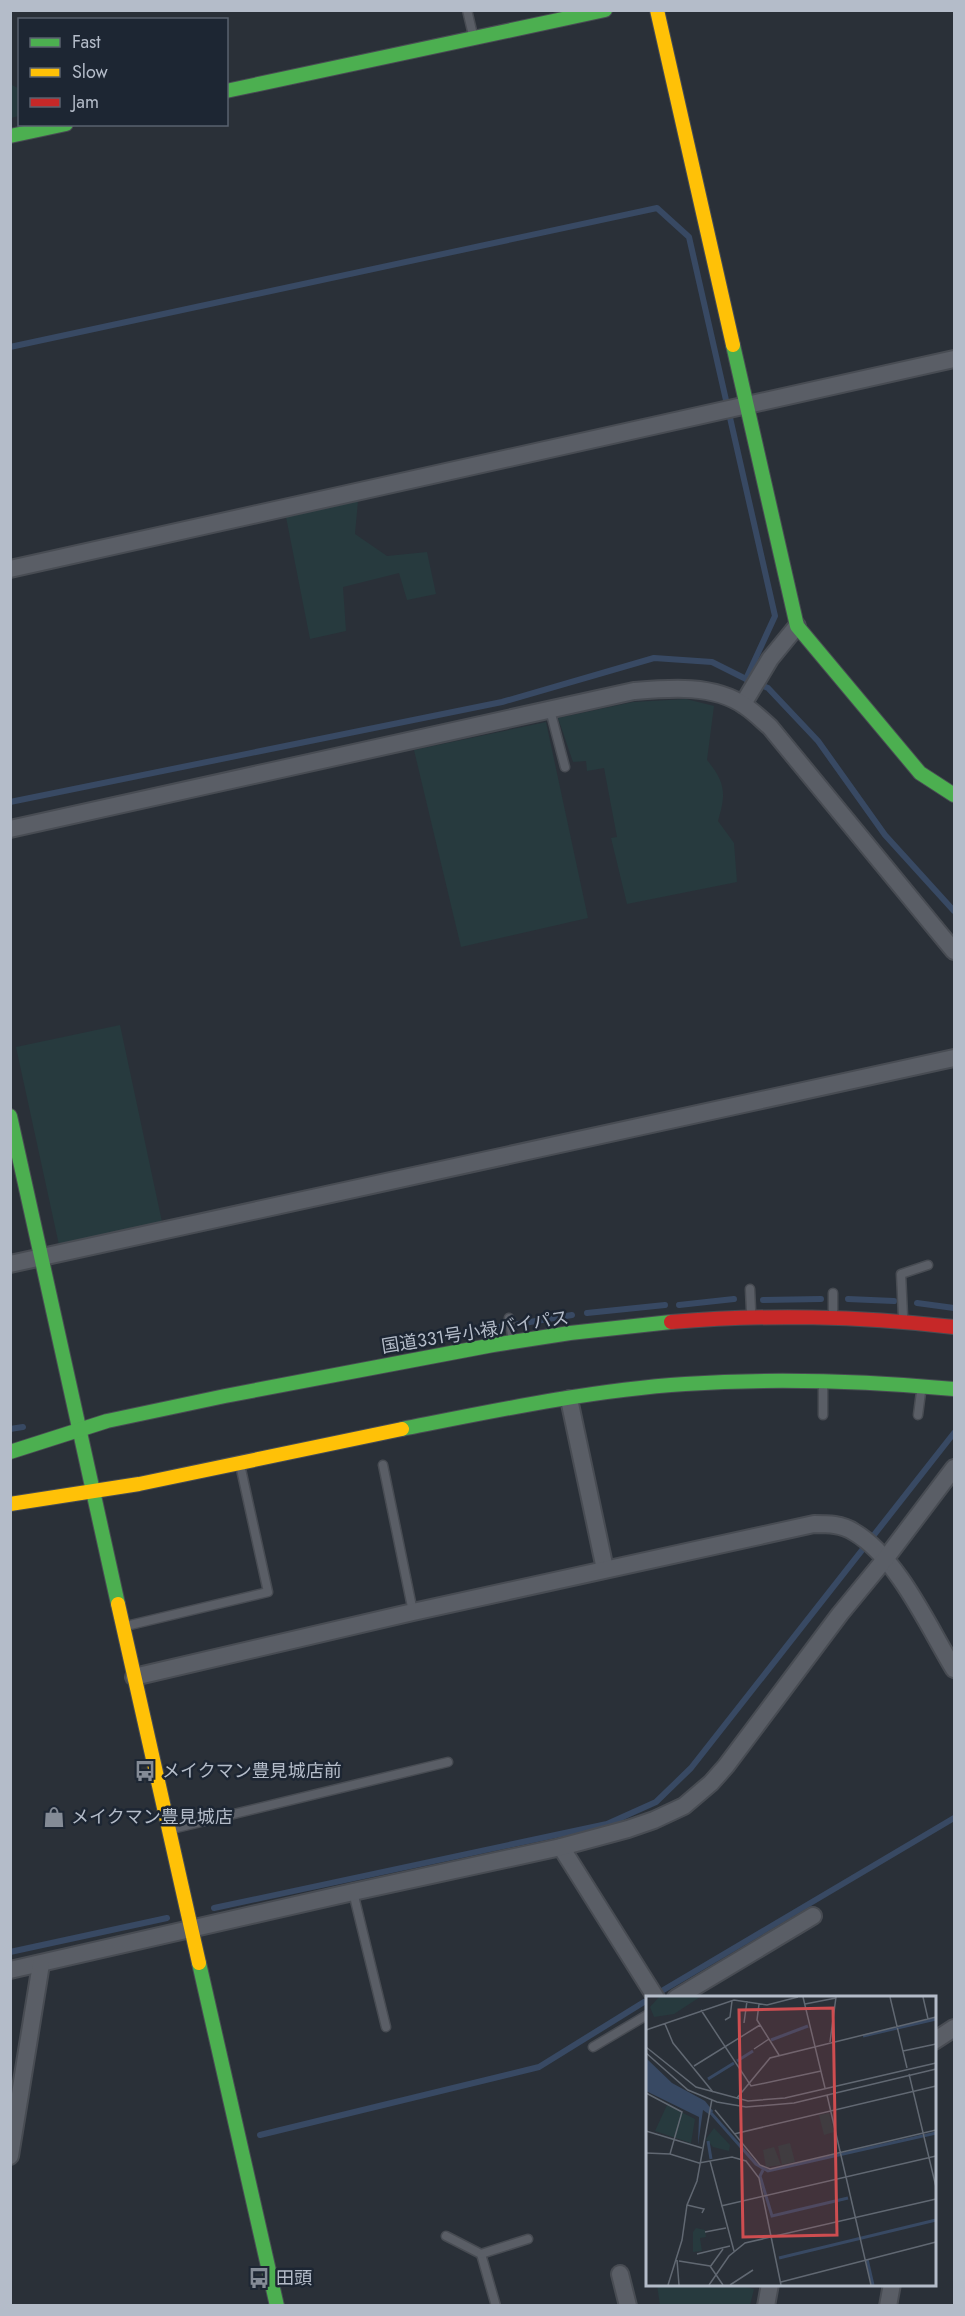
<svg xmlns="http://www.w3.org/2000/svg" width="965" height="2316" font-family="Jost,'Noto Sans JP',sans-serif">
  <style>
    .green { fill: #273a3e }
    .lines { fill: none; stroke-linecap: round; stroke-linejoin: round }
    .stream { stroke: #384963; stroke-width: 6 }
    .lane-casing { stroke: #484c53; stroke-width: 11 }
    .street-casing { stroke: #484c53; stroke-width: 20 }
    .fast-casing { stroke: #484c53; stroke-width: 16 }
    .slow-casing { stroke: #484c53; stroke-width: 16 }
    .jam-casing { stroke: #484c53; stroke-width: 16 }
    .lane { stroke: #5a5e66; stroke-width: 8 }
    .street { stroke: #5a5e66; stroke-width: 16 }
    .fast { stroke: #4caf50; stroke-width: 14 }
    .slow { stroke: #ffc107; stroke-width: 14 }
    .jam { stroke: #c62828; stroke-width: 14 }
    .labels { text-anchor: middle; stroke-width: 5; stroke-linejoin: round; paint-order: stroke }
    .street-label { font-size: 18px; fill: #b4bcc9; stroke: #1d2633 }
    .poi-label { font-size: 18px; fill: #b4bcc9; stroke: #1d2633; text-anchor: start }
    .inset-river { fill: none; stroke: #384963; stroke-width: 3 }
    .inset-road { fill: none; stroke: #616872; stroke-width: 1.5 }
    .view { fill: #ce4d50; fill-opacity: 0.15; stroke: #ce4d50; stroke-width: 3 }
    .inset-edge { fill: none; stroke: #b4bcc9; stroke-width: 3 }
  </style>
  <rect width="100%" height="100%" fill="#2a3038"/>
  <g class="green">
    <path d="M10 84 20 89 19 116 11 118Z"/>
    <path d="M358 501 355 534 387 556 427 552 436 594 407 600 399 573 343 587 346 631 310 639 286 517Z"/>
    <path d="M686 699 714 706 707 760C726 783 726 794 718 821L734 843 737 882 627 904 611 838 617 837 604 768 587 771 586 761 573 762 558 718 633 702Z"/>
    <path d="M546 722 588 918 461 947 414 750Z"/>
    <path d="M120 1025 162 1222 59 1245 16 1047Z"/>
    <path d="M735 2284 754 2289 750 2305H660L657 2285Z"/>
  </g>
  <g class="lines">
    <g class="stream">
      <path d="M10 347 657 208 689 237 775 616 746 679"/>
      <path d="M758 684 768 688 818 741 885 835 954 911"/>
      <path d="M10 802 502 702 654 658 712 662 748 680"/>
      <path d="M848 1299 894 1301"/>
      <path d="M763 1300 821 1299"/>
      <path d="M917 1303 954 1308"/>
      <path d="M679 1305 734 1299"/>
      <path d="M587 1313 665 1305"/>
      <path d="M518 1324 572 1315"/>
      <path d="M474 1332 504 1326"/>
      <path d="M10 1429 23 1427"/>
      <path d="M214 1908 607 1824 656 1802 691 1768 954 1433"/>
      <path d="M10 1952 167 1918"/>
      <path d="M660 1992 954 1818"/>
      <path d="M260 2135 539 2067 644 2002"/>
    </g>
    <defs>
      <g id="lane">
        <path d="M467 10 473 35"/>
        <path d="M550 710 565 767"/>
        <path d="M750 1289 751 1310"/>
        <path d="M833 1293V1312"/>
        <path d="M903 1316 901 1274 928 1265"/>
        <path d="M509 1318 512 1335"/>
        <path d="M823 1387V1415"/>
        <path d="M918 1415 921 1392"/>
        <path d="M383 1465 413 1612"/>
        <path d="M126 1626 268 1592 241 1469"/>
        <path d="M172 1829 448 1762"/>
        <path d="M353 1892 386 2027"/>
        <path d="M593 2047 647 2015"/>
        <path d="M446 2236 481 2254 496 2306"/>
        <path d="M481 2254 528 2239"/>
      </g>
      <g id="street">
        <path d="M10 569 954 359"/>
        <path d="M743 704 770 659 797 626"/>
        <path d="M10 829 634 691C669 688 714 684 745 706 754 712 762 720 770 727L954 951"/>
        <path d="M10 1264 954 1058"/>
        <path d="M569 1399 605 1569"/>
        <path d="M134 1677 413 1612 814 1524C828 1524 842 1524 854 1532 898 1558 928 1626 954 1669"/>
        <path d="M561 1847 656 1998"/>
        <path d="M10 1970 353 1892 561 1847 628 1829 654 1820 684 1806 711 1783 726 1766 840 1614 886 1558 954 1468"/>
        <path d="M676 1998 813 1916"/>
        <path d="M934 2041 954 2028"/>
        <path d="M10 2156 41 1964"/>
        <path d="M620 2274 628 2306"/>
        <path d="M766 2306 770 2284"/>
        <path d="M888 2306 892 2284"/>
      </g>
      <g id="fast">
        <path d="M226 91 605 10"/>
        <path d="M10 136 66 124"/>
        <path d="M733 345 797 626 920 773 954 795"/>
        <path d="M10 1116 118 1604"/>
        <path d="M402 1429C493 1411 592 1390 685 1384 774 1378 865 1381 954 1389"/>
        <path d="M10 1452 107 1421 225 1396 493 1345 570 1333 671 1322"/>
        <path d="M199 1963 277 2306"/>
      </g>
      <g id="slow">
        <path d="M657 10 733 345"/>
        <path d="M10 1504 139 1484 402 1429"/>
        <path d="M118 1604 199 1963"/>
      </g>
      <path id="jam" d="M671 1322C769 1314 856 1316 954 1327"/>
    </defs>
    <use href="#lane" class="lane-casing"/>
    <use href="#street" class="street-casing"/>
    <use href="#fast" class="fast-casing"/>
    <use href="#slow" class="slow-casing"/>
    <use href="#jam" class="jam-casing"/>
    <use href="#lane" class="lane"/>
    <use href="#street" class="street"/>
    <use href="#fast" class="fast"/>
    <use href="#slow" class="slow"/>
    <use href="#jam" class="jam"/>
  </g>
  <defs>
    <symbol id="bus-bare" viewBox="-9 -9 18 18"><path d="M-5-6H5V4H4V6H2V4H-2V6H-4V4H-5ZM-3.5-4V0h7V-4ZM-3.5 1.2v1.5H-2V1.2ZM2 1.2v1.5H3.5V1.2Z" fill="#848b96" stroke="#1d2633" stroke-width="2.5" paint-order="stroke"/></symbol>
    <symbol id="shop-bare" viewBox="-9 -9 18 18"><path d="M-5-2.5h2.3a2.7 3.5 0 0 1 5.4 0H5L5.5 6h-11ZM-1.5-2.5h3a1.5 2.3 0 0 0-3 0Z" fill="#848b96" stroke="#1d2633" stroke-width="2.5" paint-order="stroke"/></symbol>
  </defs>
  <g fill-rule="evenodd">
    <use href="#bus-bare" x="130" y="1756" width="30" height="30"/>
    <use href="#shop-bare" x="39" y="1802" width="30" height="30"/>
    <use href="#bus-bare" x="244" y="2263" width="30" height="30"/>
  </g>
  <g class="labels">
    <g class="street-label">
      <text transform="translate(475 1332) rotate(-9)" y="6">国道331号小禄バイパス</text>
    </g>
    <g class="poi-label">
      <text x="162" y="1777">メイクマン豊見城店前</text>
      <text x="71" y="1823">メイクマン豊見城店</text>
      <text x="276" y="2284">田頭</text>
    </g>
  </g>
  <g transform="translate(646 1996)">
    <rect width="290" height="290" fill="#2a3038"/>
    <path d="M13 1H54L28 18 8 21 4 11ZM21 109 49 123 45 147 9 135ZM183 117 188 136 178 139 173 119ZM68 132 84 149 83 155 67 151 60 143ZM144 147 149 166 136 169 132 150ZM128 151 135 169 120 171 117 154ZM50 232 59 234 60 241 54 242 56 255 47 256V236Z" fill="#273a3e"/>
    <path d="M0 62 26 87 59 105 67 115 64 119 57 114 52 149 53 121 0 95Z" fill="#384963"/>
    <path class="inset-river" d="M217 40 290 23M125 44 162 30M91 65 107 55M62 83 88 67M65 117 110 168 122 175 290 137M62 145 65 163M117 174 114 180 126 220 202 202M133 262 290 224M221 263 227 289"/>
    <path class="inset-road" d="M157 1 179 92M244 1 261 72M277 1 282 23M113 8 111 24 133 59M159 8 190 2M55 14 105 90 175 75M79 24 84 21 86 5M98 27 101 5M19 28 27 47 67 96M0 34 88 4 121 9 152 1M184 46 190 1M0 51 50 91 102 105 139 102 290 67M108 53 123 43M257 55 290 48M0 57 42 94 71 106 100 111 148 107 290 73M48 70 114 29M263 78 290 191M0 97 36 116 24 158M181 99 225 289M91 102 124 62 290 21M69 114 114 169 124 173 290 134M0 135 56 152M88 138 290 90M0 157 24 158 53 167 86 161 100 165 113 182 135 289M64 165 88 255M41 209 58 213 56 217M75 210 290 160M59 236 80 232M51 258 84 250M31 264 33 289M33 265 64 270 77 289M64 271 77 253M135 286 290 246M22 289 36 244 41 209 51 185 66 103M63 289 83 260 99 247 290 203M84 289 107 274"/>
    <path class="view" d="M187 12 191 239 97 241 93 14Z"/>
    <rect width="290" height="290" class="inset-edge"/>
  </g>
  <rect width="965" height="2316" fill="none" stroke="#b4bcc9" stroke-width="24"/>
  <rect x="18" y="18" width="210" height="108" fill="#1d2633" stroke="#59626f" stroke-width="1.5"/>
  <rect x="30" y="38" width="30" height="9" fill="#4caf50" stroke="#59626f" stroke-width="1.5"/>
  <text x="72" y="48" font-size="18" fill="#b4bcc9">Fast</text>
  <rect x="30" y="68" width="30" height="9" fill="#ffc107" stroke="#59626f" stroke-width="1.5"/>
  <text x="72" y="78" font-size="18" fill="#b4bcc9">Slow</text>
  <rect x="30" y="98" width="30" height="9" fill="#c62828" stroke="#59626f" stroke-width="1.5"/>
  <text x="72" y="108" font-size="18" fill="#b4bcc9">Jam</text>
</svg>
